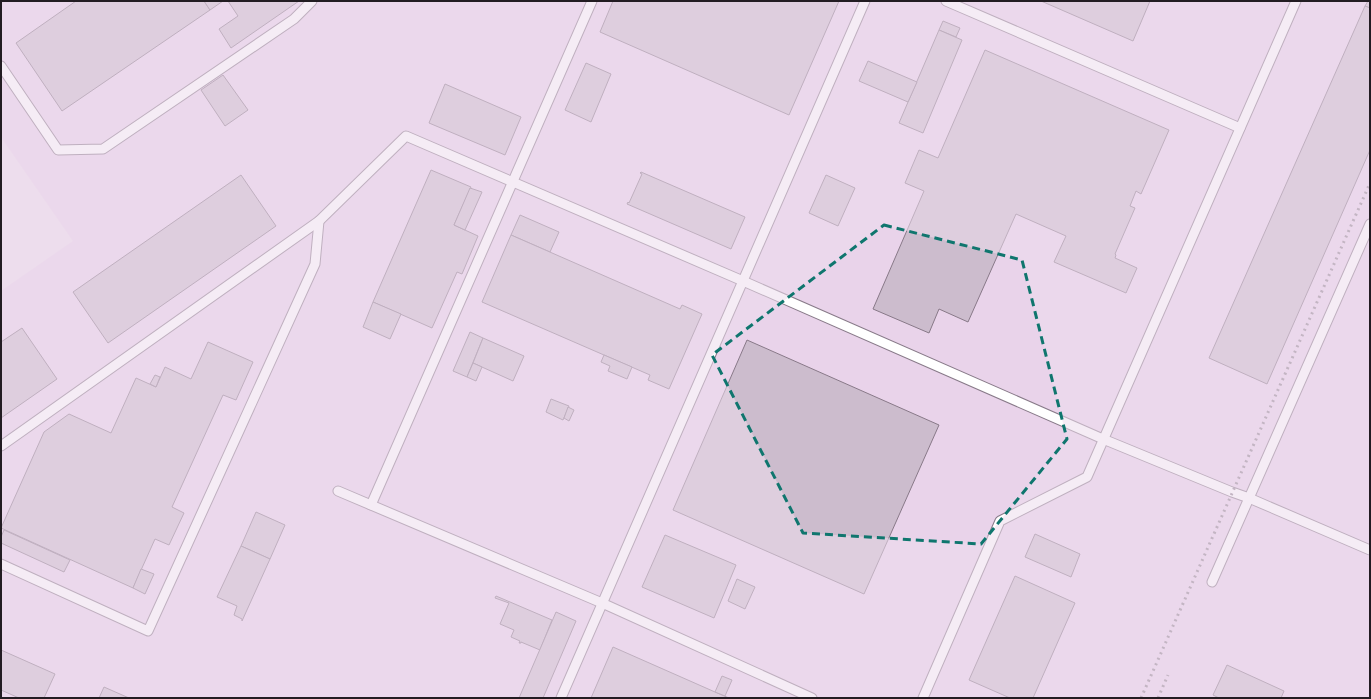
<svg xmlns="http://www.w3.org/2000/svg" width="1371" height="699" font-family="'DejaVu Sans',sans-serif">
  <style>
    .built { fill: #e9d3ea }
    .building { fill: #ccbccd; stroke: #887988 }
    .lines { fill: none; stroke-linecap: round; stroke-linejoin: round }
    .lane-casing { stroke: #887a89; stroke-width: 11 }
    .lane { stroke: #fff; stroke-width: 9 }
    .rail { stroke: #918591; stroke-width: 3; stroke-dasharray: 2 4; stroke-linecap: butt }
    .marked { fill: none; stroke: #0f766e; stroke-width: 3; stroke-dasharray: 8 5; stroke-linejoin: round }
  </style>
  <rect width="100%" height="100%" fill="#eddded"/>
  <path class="built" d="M1 1H1370V698H1V291L73 241 1 137Z"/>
  <g class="building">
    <path d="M76 1H204L210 10 62 111 16 43Z"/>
    <path d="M204 1H223L210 10Z"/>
    <path d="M228 1H299L231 48 219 29 238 16Z"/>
    <path d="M613 1H839L789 115 600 32Z"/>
    <path d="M1041 1H1150L1133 41Z"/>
    <path d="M1368 1H1370V8L1365 6Z"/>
    <path d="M1365 6 1370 8V150L1267 384 1209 358Z"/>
    <path d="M943 21 960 28 956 37 939 30Z"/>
    <path d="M939 30 962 40 923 133 899 123Z"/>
    <path d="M985 50 1169 130 1141 194 1136 191 1130 206 1135 208 1115 254 1116 255 1115 258 1137 268 1126 293 1054 262 1066 236 1016 214 968 322 939 309 929 333 873 309 924 191 905 183 919 150 938 158Z"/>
    <path d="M868 61 917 82 908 102 859 81Z"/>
    <path d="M586 63 611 74 591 122 565 110Z"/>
    <path d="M223 75 248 110 225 126 201 90Z"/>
    <path d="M445 84 521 117 505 155 429 123Z"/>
    <path d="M431 170 471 187 454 225 478 236 462 274 457 272 432 328 373 302Z"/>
    <path d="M641 172 745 217 731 249 627 204 628 202 629 203 642 174 640 173Z"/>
    <path d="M241 175 276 226 108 343 73 292Z"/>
    <path d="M826 175 855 188 838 226 809 213Z"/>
    <path d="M470 188 482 192 465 230 454 225Z"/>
    <path d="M520 215 559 232 550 252 511 235Z"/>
    <path d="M511 235 680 309 682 305 702 314 669 389 648 380 650 375 482 302Z"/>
    <path d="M373 302 401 314 390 339 363 327Z"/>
    <path d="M22 328 57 379 1 418V342Z"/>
    <path d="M470 332 483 338 467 377 453 371Z"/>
    <path d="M483 338 524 356 513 381 473 363Z"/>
    <path d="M747 340 939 425 864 594 673 510Z"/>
    <path d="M208 342 253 362 236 400 223 395 172 507 184 513 169 545 155 539 133 588 1 528 44 432 69 414 111 433 136 378 156 387 165 367 191 379Z"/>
    <path d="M604 355 632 367 627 379 608 371 610 366 601 362Z"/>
    <path d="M473 363 482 367 476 381 467 377Z"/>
    <path d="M155 375 160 377 156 387 150 384Z"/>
    <path d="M551 399 569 406 563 420 546 412Z"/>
    <path d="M568 407 574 410 569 421 564 418Z"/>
    <path d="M256 512 285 525 270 559 241 546Z"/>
    <path d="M4 530 70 560 64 572 1 543V537Z"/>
    <path d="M1035 534 1080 554 1071 577 1025 557Z"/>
    <path d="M665 535 736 565 714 618 642 587Z"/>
    <path d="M241 546 270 559 242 621V619L234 615 237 606 217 597Z"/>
    <path d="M141 569 154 574 145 594 133 588Z"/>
    <path d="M1015 576 1075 603 1033 698H1010L969 680Z"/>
    <path d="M737 579 755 587 745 609 728 601Z"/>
    <path d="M496 596 552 620 540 650 521 642V643H519L520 641 511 637 514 630 500 624 509 603 495 598Z"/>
    <path d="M556 612 576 621 543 698H519Z"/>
    <path d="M613 647 715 692 729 698H591Z"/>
    <path d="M1 650 55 674 44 698H19L1 690Z"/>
    <path d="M1227 665 1284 691 1281 698H1219L1213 695Z"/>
    <path d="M722 676 732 680 725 696 715 692Z"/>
    <path d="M104 687 129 698H99Z"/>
  </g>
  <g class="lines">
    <defs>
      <g id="lane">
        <path d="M946 1 1240 128"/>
        <path d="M1 66 58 150 103 149 294 19 312 1"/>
        <path d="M1 446 319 221 406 136 743 281 1103 439 1232 492 1249 498 1370 550"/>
        <path d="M338 491 602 603 812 698"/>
        <path d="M371 505 592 1"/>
        <path d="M1 564 148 631 315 264 319 221"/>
        <path d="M1212 582 1370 224"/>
        <path d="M561 698 865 1"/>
        <path d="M923 698 1000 521 1087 477 1296 1"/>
      </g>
    </defs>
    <use href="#lane" class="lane-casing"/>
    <use href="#lane" class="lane"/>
    <g class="rail">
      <path d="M1141 698 1370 183"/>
      <path d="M1158 698 1168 675"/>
    </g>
  </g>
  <path d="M0 0H1371V699H0ZM884 225 1022 260 1067 439 981 544 803 533 712 355Z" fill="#eddded" fill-opacity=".55" fill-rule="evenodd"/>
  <path class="marked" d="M884 225 1022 260 1067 439 981 544 803 533 712 355Z"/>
  <rect width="1371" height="699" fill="none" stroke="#221c22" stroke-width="4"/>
</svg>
